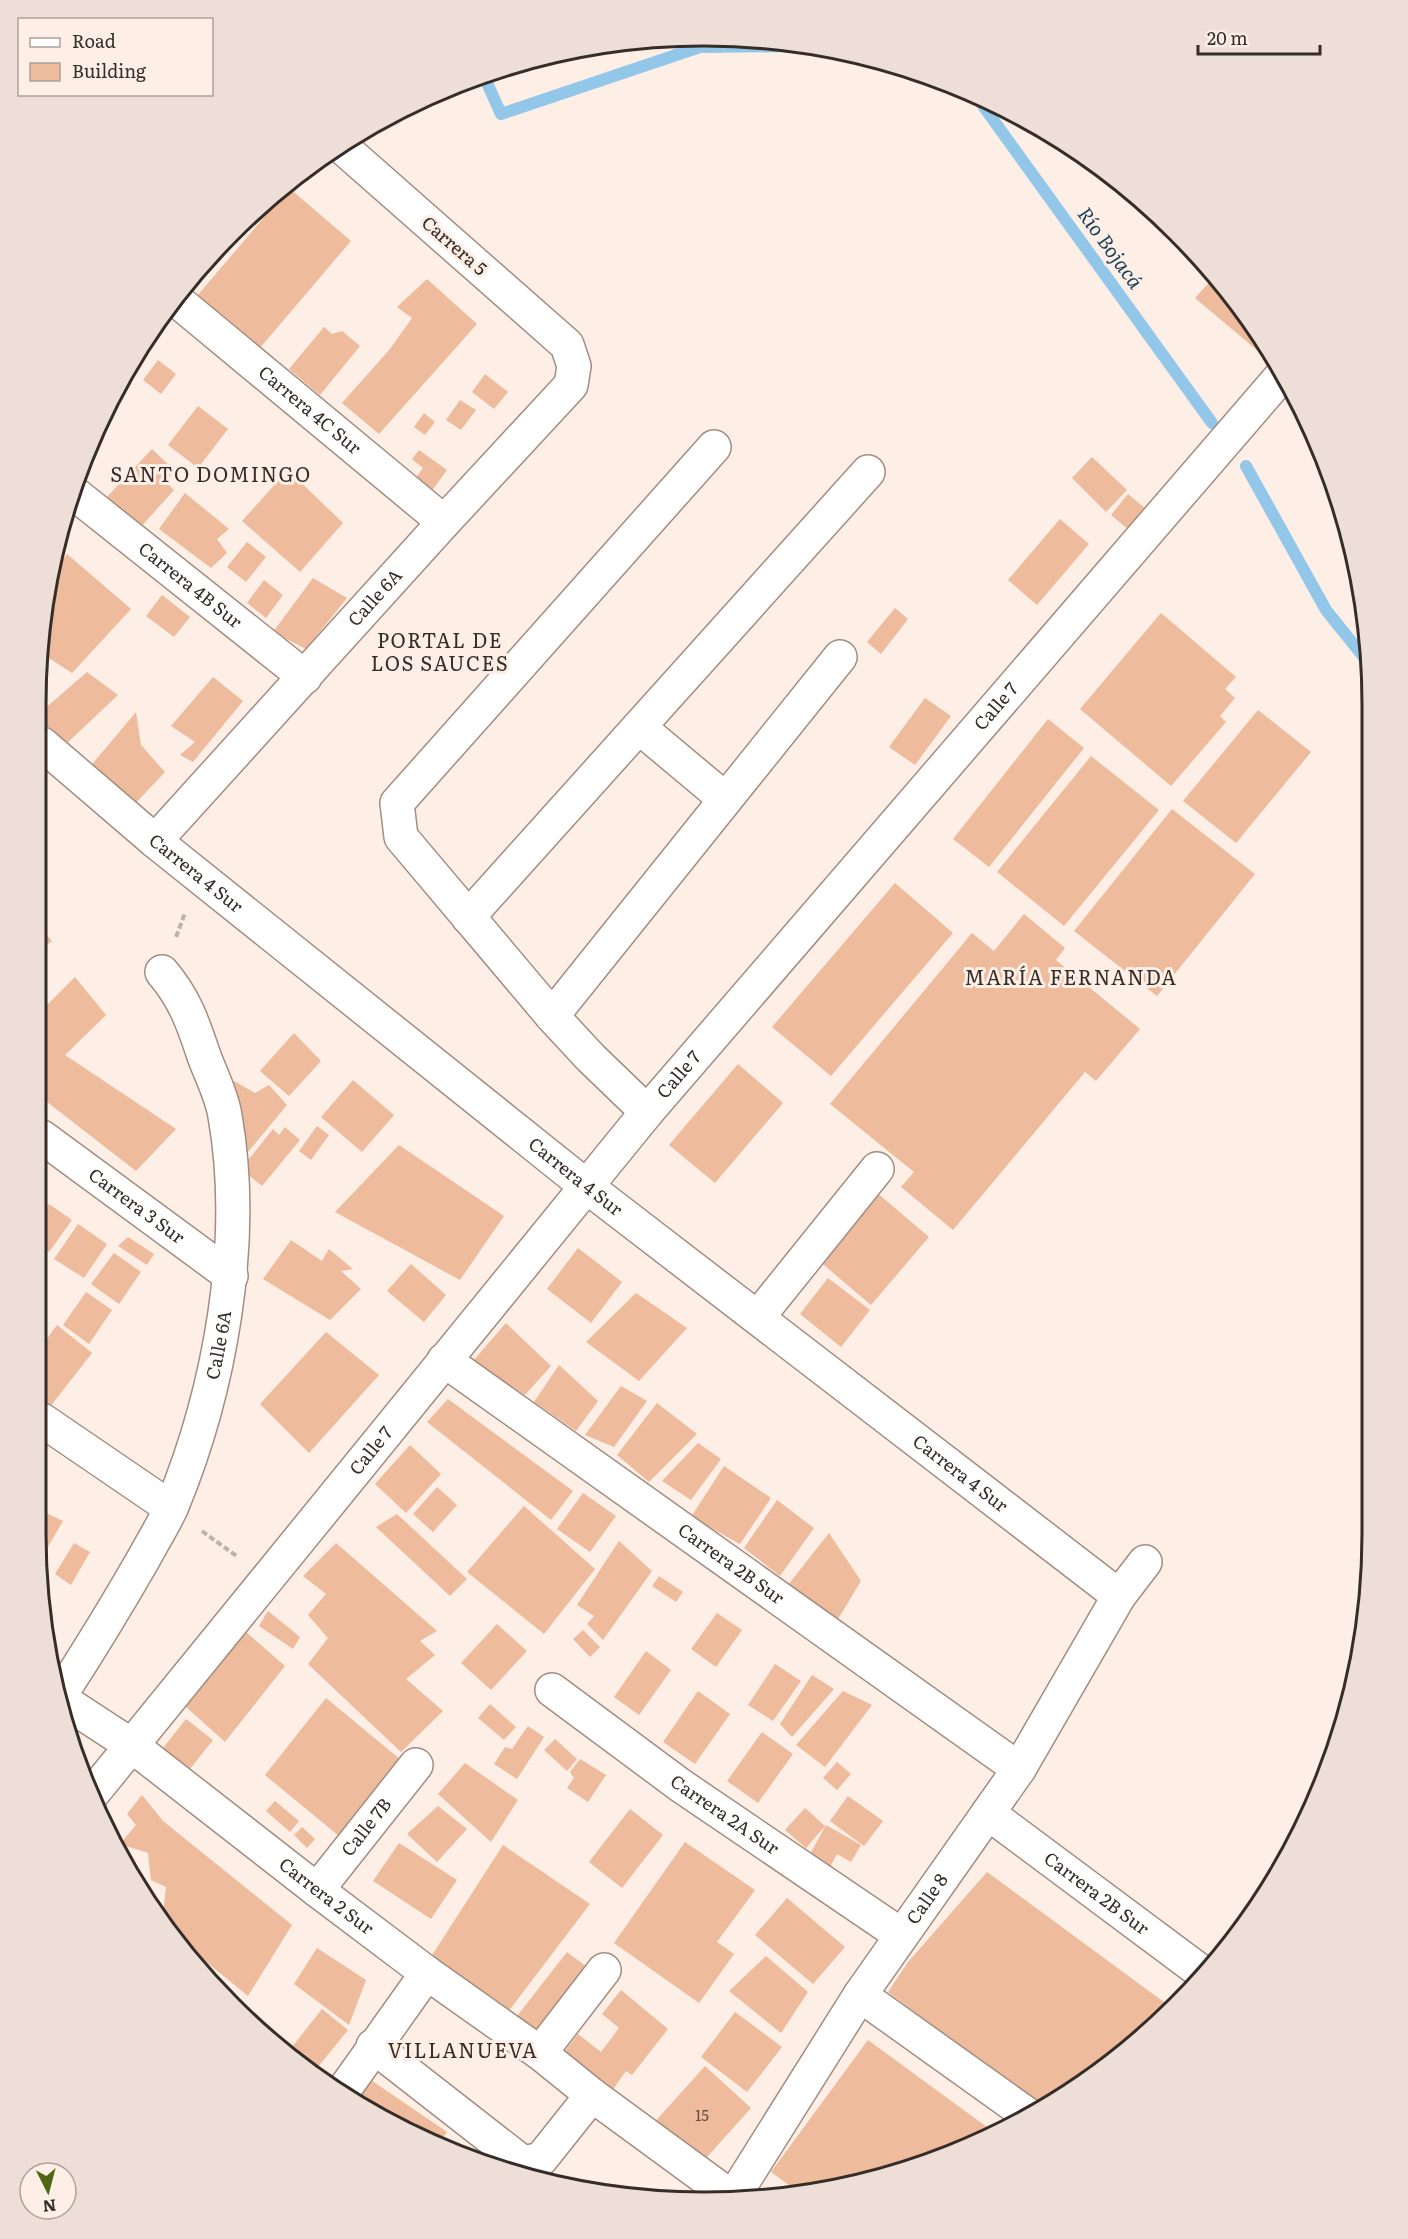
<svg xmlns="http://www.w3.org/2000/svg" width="1408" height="2239" font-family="Literata,serif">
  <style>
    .pitch { fill: #fcd2b9 }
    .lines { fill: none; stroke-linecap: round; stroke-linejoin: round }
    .stream { stroke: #93c7e9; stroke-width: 12 }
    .building { fill: #eebb9c }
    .minor-casing { stroke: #a38d81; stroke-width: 36 }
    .path { stroke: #bfb2ab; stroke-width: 4; stroke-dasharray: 6 3; stroke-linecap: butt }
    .minor { stroke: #fff; stroke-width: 33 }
    .labels { text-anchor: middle; stroke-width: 6; stroke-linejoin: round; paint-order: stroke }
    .number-label { font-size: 15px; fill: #645045 }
    .street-label { font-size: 18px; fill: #362d28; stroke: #fdeee6 }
    .water-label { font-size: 20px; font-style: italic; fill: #153e56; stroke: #fdeee6 }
    .neighbourhood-label { font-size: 20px; letter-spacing: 1.5px; fill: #362d28; stroke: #fdeee6 }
    .rim { fill: none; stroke: #362d28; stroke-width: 3 }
  </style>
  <rect width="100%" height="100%" fill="#fdeee6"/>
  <path class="pitch" d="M1289 1844 1234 1942 1224 1953 1217 1948Z"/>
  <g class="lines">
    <g class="stream">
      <path d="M483 74 501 114 700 47 801 46"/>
      <path d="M976 96 1212 423"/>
      <path d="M1246 466 1326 610 1371 666"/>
    </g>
  </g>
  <g class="building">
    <path d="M289 188 351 241 259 349 197 296Z"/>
    <path d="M1215 276 1274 358 1271 362 1195 298Z"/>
    <path d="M427 279 477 324 379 434 342 403 390 349 412 318 397 307Z"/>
    <path d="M324 327 332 334 342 331 360 346 320 395 289 369Z"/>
    <path d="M158 360 176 374 161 394 143 380Z"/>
    <path d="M485 374 508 392 494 409 472 392Z"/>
    <path d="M460 400 476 410 461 430 446 420Z"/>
    <path d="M198 406 228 429 198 468 168 445Z"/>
    <path d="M424 413 435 422 425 435 414 427Z"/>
    <path d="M152 449 175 471 165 481 174 490 139 529 106 498Z"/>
    <path d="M419 450 447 470 431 492 414 480 423 468 412 459Z"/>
    <path d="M1092 457 1127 490 1106 512 1072 478Z"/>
    <path d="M288 470 343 523 300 572 242 521Z"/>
    <path d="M185 493 229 529 217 539 227 553 211 568 159 529Z"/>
    <path d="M1128 494 1146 509 1129 530 1111 515Z"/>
    <path d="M1060 519 1089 544 1037 605 1008 580Z"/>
    <path d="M247 542 266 557 246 582 227 567Z"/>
    <path d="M67 554 131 609 72 673 44 655 42 659V617L54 571Z"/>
    <path d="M313 578 347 598 306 649 273 632Z"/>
    <path d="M264 580 283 595 266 618 247 603Z"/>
    <path d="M162 595 190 617 174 637 146 616Z"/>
    <path d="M895 608 908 619 881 654 867 642Z"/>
    <path d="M1161 613 1236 677 1225 689 1235 698 1220 716 1226 722 1171 786 1080 709Z"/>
    <path d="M87 672 118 695 66 744 42 731V711Z"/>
    <path d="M213 677 243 701 193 762 180 755 195 742 171 726Z"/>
    <path d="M925 698 951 716 915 765 889 747Z"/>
    <path d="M1258 710 1311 752 1236 843 1183 801Z"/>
    <path d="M136 712 141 745 165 772 130 809 89 768Z"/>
    <path d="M1048 719 1084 748 989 867 953 839Z"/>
    <path d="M1091 756 1159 810 1064 926 997 872Z"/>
    <path d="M1172 809 1255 874 1157 996 1074 931Z"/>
    <path d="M895 883 953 933 831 1076 772 1027Z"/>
    <path d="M1024 914 1065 948 1056 960 1140 1029 1096 1081 1085 1072 953 1230 901 1187 914 1172 830 1104 972 933 994 951Z"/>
    <path d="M42 930 52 941 42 949Z"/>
    <path d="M75 977 106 1015 65 1055 176 1129 136 1171 42 1098V1010Z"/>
    <path d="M294 1033 321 1061 289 1096 260 1071Z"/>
    <path d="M738 1064 783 1103 715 1183 669 1145Z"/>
    <path d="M353 1080 394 1115 362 1152 321 1117Z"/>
    <path d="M234 1081 255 1093 269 1085 287 1105 243 1158 223 1095Z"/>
    <path d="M317 1126 329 1135 311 1160 299 1151Z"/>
    <path d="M285 1127 300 1140 262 1186 241 1169 273 1129 279 1135Z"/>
    <path d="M399 1145 504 1216 460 1280 335 1212Z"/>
    <path d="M876 1192 929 1237 871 1305 818 1260Z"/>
    <path d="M49 1204 72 1220 49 1252 42 1247V1214Z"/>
    <path d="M78 1224 107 1244 84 1278 54 1259Z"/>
    <path d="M128 1237 154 1254 147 1265 118 1246Z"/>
    <path d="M291 1240 322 1261 329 1249 353 1269 341 1271 361 1289 330 1320 263 1279Z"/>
    <path d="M578 1248 622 1282 591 1323 547 1289Z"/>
    <path d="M114 1253 141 1272 119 1304 91 1284Z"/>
    <path d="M411 1264 446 1295 424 1322 387 1291Z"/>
    <path d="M828 1278 870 1310 841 1347 800 1314Z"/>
    <path d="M86 1292 112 1310 89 1344 63 1325Z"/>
    <path d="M636 1293 687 1328 639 1381 586 1342Z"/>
    <path d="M506 1323 551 1366 525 1395 472 1362Z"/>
    <path d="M57 1325 92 1353 42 1417V1345Z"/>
    <path d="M326 1332 379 1375 309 1453 260 1404Z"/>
    <path d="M559 1365 598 1401 576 1431 534 1402Z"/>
    <path d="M621 1386 647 1401 614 1447 585 1435Z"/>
    <path d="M448 1399 573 1491 551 1520 427 1422Z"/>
    <path d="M657 1403 697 1434 649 1482 617 1455Z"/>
    <path d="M698 1443 721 1459 691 1500 662 1481Z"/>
    <path d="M410 1445 441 1474 406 1513 375 1484Z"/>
    <path d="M724 1466 771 1498 740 1544 691 1517Z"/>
    <path d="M437 1487 457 1505 433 1532 413 1514Z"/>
    <path d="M583 1493 616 1516 590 1552 557 1529Z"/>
    <path d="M777 1500 814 1528 780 1576 744 1548Z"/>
    <path d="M524 1506 595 1569 544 1634 467 1572Z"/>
    <path d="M42 1511 63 1521 42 1557Z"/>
    <path d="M397 1514 467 1579 450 1596 376 1527Z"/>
    <path d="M829 1533 861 1581 838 1619 788 1585Z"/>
    <path d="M619 1541 652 1571 603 1640 587 1624 594 1616 577 1605Z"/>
    <path d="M74 1543 90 1552 71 1585 55 1574Z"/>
    <path d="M336 1543 437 1631 420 1641 435 1655 406 1679 443 1711 401 1752 308 1664 328 1638 308 1615 326 1594 303 1576Z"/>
    <path d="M659 1576 683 1592 676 1602 652 1586Z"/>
    <path d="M268 1611 300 1637 293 1649 259 1626Z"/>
    <path d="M717 1613 742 1630 716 1667 691 1649Z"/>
    <path d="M497 1624 527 1651 491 1690 461 1663Z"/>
    <path d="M238 1625 285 1666 225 1742 174 1696Z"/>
    <path d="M583 1630 600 1647 590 1657 573 1639Z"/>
    <path d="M646 1651 671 1670 639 1715 614 1697Z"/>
    <path d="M775 1664 801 1681 773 1721 748 1705Z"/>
    <path d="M812 1675 834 1689 792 1737 780 1724Z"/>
    <path d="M698 1691 730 1714 695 1764 663 1742Z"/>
    <path d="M843 1691 872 1705 825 1767 796 1745Z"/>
    <path d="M326 1698 407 1765 345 1841 265 1775Z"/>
    <path d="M490 1704 516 1727 504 1740 478 1718Z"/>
    <path d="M186 1719 213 1740 186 1774 159 1753Z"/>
    <path d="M528 1726 544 1737 517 1779 494 1764 505 1747 512 1749Z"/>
    <path d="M762 1732 793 1754 758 1803 727 1781Z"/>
    <path d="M555 1739 577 1759 567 1771 544 1750Z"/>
    <path d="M580 1759 606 1775 588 1802 567 1788 574 1778 570 1772Z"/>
    <path d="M837 1762 851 1774 837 1790 823 1778Z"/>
    <path d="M465 1763 518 1800 491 1842 438 1794Z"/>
    <path d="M142 1795 163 1821 292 1925 248 1996 170 1932 162 1923 166 1887 151 1880 148 1853 120 1844 136 1825 127 1814Z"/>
    <path d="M848 1796 883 1821 864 1846 830 1821Z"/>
    <path d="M275 1801 299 1821 290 1832 266 1811Z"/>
    <path d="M438 1806 467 1829 437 1862 407 1834Z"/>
    <path d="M805 1808 825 1826 806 1848 785 1830Z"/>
    <path d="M630 1809 663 1835 622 1888 589 1862Z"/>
    <path d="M826 1825 861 1845 851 1862 837 1854 825 1876 804 1865Z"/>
    <path d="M302 1827 315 1839 307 1848 294 1835Z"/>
    <path d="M685 1842 755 1890 717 1942 734 1954 699 2003 614 1943Z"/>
    <path d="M399 1843 457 1880 431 1919 373 1881Z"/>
    <path d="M503 1845 590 1904 502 2020 429 1960Z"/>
    <path d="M987 1872 1172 2008 1145 2037 1075 2091 1043 2108 888 1992 908 1962Z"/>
    <path d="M787 1898 845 1947 813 1984 755 1935Z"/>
    <path d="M317 1948 366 1980 349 2025 294 1984Z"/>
    <path d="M567 1952 591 1970 537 2038 514 2020Z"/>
    <path d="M766 1956 808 1992 781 2033 729 1991Z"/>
    <path d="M203 1972 245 2005 238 2013 231 2007Z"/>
    <path d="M621 1990 668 2029 632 2075 626 2071 611 2092 562 2055 578 2034 601 2052 619 2028 602 2014Z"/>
    <path d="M322 2009 348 2030 313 2073 288 2052Z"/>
    <path d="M735 2012 782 2047 747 2092 701 2057Z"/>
    <path d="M868 2040 995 2133 960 2152 877 2180 797 2191 771 2172Z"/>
    <path d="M705 2066 751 2108 699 2166 652 2125Z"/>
    <path d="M365 2076 447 2132 438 2144 370 2114 348 2099Z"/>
  </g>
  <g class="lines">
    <defs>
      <g id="minor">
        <path id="s1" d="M174 298 444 522"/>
        <path id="s2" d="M75 494 305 677"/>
        <path d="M639 727 725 799"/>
        <path id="s3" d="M42 744 155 841 586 1186 1119 1596"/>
        <path id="s4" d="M155 841 444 522 571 385 574 366 567 345 341 146"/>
        <path d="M468 917 868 472"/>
        <path d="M552 1016 401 837 397 803 714 447"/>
        <path d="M647 1112 590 1057 552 1016 840 657"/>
        <path id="s5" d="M42 1137 231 1276"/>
        <path d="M758 1317 877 1169"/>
        <path id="s6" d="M444 1360 1019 1769"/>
        <path d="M42 1420 171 1508"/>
        <path id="s7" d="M552 1690 680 1785 901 1935"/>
        <path id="s8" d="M59 1697C89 1651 117 1605 144 1558 153 1541 164 1524 172 1506 220 1390 247 1241 225 1116 222 1096 211 1075 204 1056 193 1023 185 999 162 972"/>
        <path id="s9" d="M59 1698 131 1745 317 1890 427 1973 540 2053 592 2095 734 2199"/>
        <path id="s10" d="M93 1793 647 1112 1284 373"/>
        <path id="s11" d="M988 1813 1204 1974"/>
        <path id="s12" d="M317 1890 416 1765"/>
        <path d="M860 1995 1028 2115"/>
        <path d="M373 2046 523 2163 541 2159 592 2095"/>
        <path d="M540 2053 604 1970"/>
        <path d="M341 2094 427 1973"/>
        <path id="s13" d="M732 2199 860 1995 1019 1769 1119 1596 1145 1562"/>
      </g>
    </defs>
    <use href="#minor" class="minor-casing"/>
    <g class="path">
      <path d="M176 937 185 913"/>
      <path d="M202 1531 238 1557"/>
    </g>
    <use href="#minor" class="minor"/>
  </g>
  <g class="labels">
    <g class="number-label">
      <text x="702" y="2121">15</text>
    </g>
    <g class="street-label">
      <text transform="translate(454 246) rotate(41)" y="6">Carrera 5</text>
      <text dy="6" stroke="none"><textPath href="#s1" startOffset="176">Carrera 4C Sur</textPath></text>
      <text dy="6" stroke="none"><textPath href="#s2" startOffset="147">Carrera 4B Sur</textPath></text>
      <text dy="6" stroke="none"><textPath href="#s4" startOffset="328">Calle 6A</textPath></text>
      <text dy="6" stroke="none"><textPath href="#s10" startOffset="1413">Calle 7</textPath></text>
      <text dy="6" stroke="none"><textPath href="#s3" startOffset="201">Carrera 4 Sur</textPath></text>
      <text dy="6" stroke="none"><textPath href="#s10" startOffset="927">Calle 7</textPath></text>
      <text dy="6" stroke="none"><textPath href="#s3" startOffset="687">Carrera 4 Sur</textPath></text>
      <text dy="6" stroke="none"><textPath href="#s5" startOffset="117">Carrera 3 Sur</textPath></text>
      <text dy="6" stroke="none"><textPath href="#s8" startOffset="390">Calle 6A</textPath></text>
      <text dy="6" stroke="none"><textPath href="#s10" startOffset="441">Calle 7</textPath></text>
      <text dy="6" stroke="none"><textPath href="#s3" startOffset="1173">Carrera 4 Sur</textPath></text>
      <text dy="6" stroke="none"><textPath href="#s6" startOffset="352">Carrera 2B Sur</textPath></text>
      <text dy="6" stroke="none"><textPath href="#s7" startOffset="213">Carrera 2A Sur</textPath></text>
      <text dy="6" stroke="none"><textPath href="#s12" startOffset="80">Calle 7B</textPath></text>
      <text dy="6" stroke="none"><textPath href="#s11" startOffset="135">Carrera 2B Sur</textPath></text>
      <text dy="6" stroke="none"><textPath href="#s9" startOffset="333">Carrera 2 Sur</textPath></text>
      <text dy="6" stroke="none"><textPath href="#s13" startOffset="358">Calle 8</textPath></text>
    </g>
    <g class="water-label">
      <text transform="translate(1110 248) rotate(54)" y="7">Río Bojacá</text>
    </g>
    <g class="neighbourhood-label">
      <text x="211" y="482">SANTO DOMINGO</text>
      <text x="440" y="648">PORTAL DE<tspan x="440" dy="23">LOS SAUCES</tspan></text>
      <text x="1071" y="985">MARÍA FERNANDA</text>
      <text x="463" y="2058">VILLANUEVA</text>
    </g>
  </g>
  <path d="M0 0H1408V2239H0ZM704 46H704A658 658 0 0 1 1362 704V1534A658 658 0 0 1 704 2192H704A658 658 0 0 1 46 1534V704A658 658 0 0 1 704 46Z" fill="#eddfd7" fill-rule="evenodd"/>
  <path class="rim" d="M704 46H704A658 658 0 0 1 1362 704V1534A658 658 0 0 1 704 2192H704A658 658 0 0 1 46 1534V704A658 658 0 0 1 704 46Z"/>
  <rect x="18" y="18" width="195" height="78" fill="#fdeee6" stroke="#ada19a" stroke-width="1.5"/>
  <rect x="30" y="38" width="30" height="9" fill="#ffffff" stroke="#ada19a" stroke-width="1.5"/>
  <text x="72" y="48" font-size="18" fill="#362d28">Road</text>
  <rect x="30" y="63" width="30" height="18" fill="#eebb9c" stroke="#ada19a" stroke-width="1.5"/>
  <text x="72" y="78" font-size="18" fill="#362d28">Building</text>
  <g transform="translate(48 2191) rotate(174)"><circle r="28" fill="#fdeee6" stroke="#ada19a" stroke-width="1.5"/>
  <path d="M0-4.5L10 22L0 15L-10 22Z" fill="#4f6614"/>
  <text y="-9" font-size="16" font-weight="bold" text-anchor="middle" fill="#362d28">N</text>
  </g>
  <path d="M1198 45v9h122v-9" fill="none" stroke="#362d28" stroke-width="3"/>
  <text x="1207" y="45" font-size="18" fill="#362d28" stroke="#fdeee6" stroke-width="4.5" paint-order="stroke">20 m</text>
</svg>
